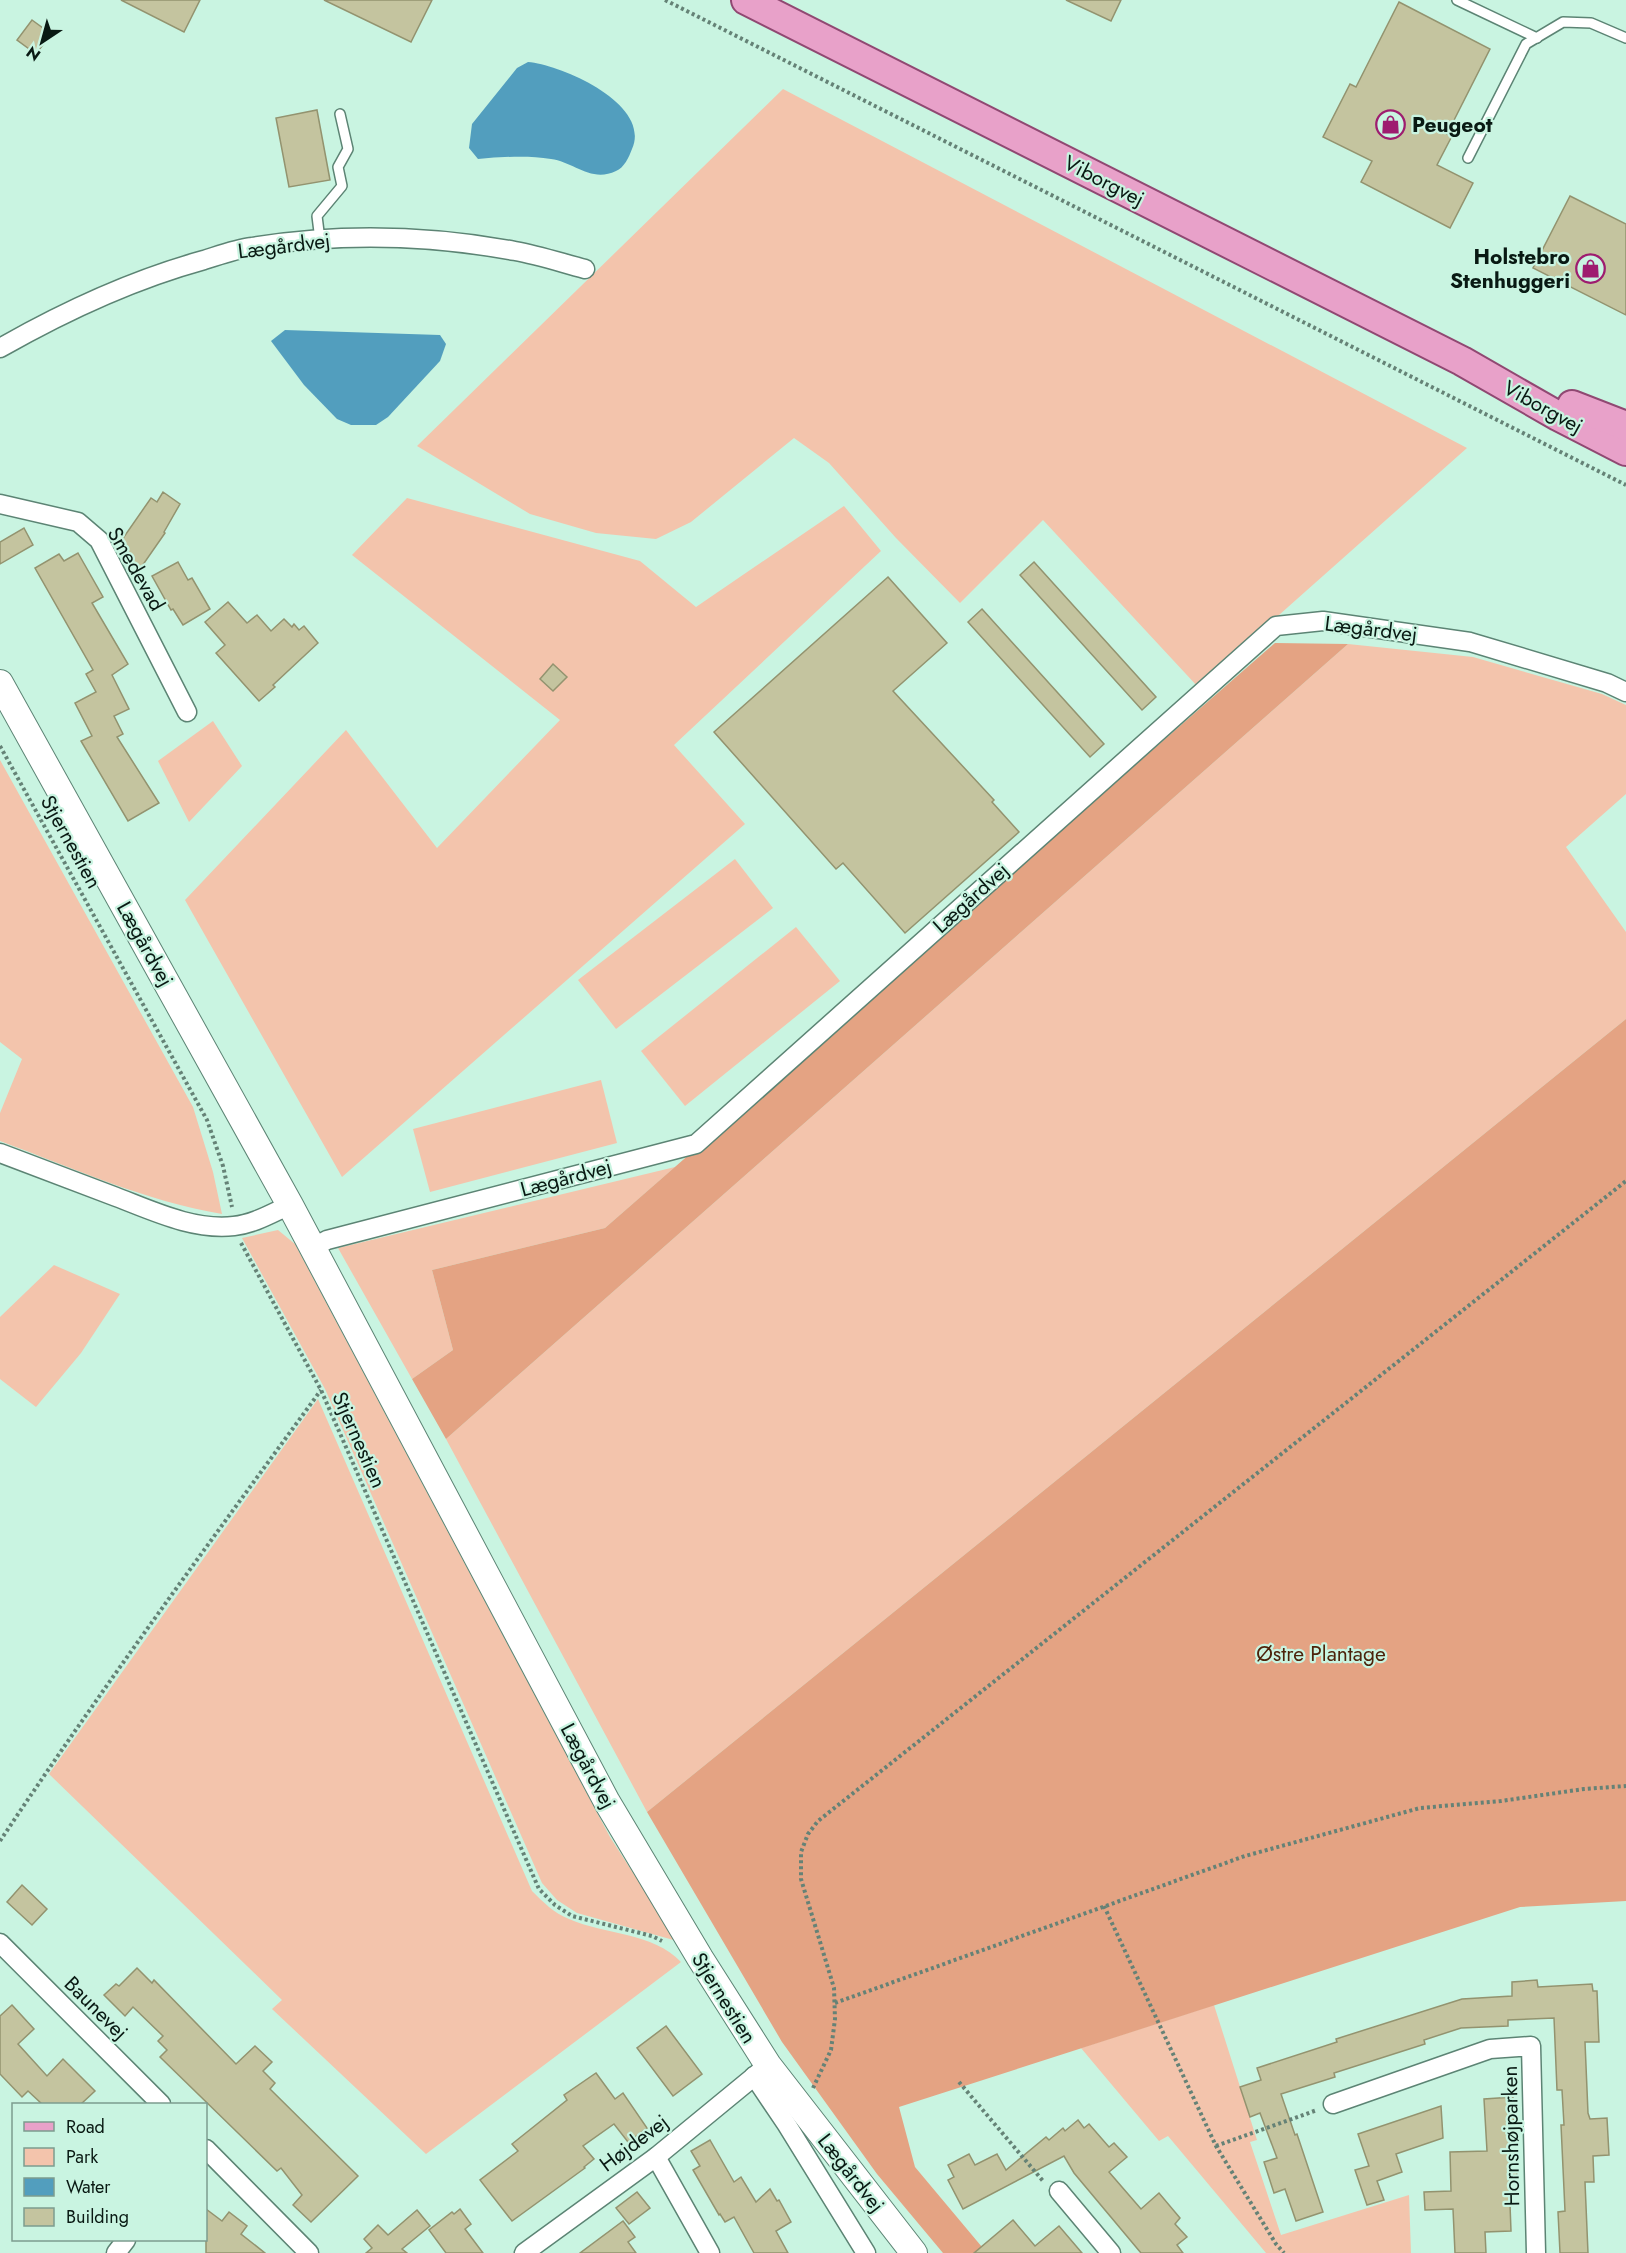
<svg xmlns="http://www.w3.org/2000/svg" width="1626" height="2253" font-family="Jost,sans-serif">
  <style>
    .green { fill: #f3c4ac }
    .forest { fill: #e4a383 }
    .water { fill: #529ebe }
    .building { fill: #c4c49f; stroke: #93936f; stroke-width: 1.5 }
    .lines { fill: none; stroke-linecap: round; stroke-linejoin: round }
    .lane-casing { stroke: #5c8474; stroke-width: 12 }
    .street-casing { stroke: #5c8474; stroke-width: 21 }
    .secondary-casing { stroke: #5c8474; stroke-width: 28 }
    .primary-casing { stroke: #904872; stroke-width: 32 }
    .path { stroke: #658276; stroke-width: 4; stroke-dasharray: 3 3; stroke-linecap: butt }
    .lane { stroke: #fff; stroke-width: 9 }
    .street { stroke: #fff; stroke-width: 18 }
    .secondary { stroke: #fff; stroke-width: 26 }
    .primary { stroke: #e8a1c9; stroke-width: 28 }
    .labels { text-anchor: middle; stroke-width: 4.5; stroke-linejoin: round; paint-order: stroke }
    .poi-label { font-size: 21px; font-weight: bold; fill: #091913; stroke: #c9f4e1; text-anchor: start }
    .street-label { font-size: 21px; fill: #091913; stroke: #c9f4e1 }
    .park-label { font-size: 21px; fill: #4c220a; stroke: #c9f4e1 }
  </style>
  <rect width="100%" height="100%" fill="#c9f4e1"/>
  <g class="green">
    <path d="M783 89 1467 448 1198 687 1043 520 960 603 896 538 829 463 794 438 691 522 656 539 596 533 530 514 417 446Z"/>
    <path d="M407 498 640 561 696 607 844 506 881 551 674 745 745 824 342 1177 185 900 346 730 437 848 560 720 352 555Z"/>
    <path d="M1348 644 1473 657 1602 694 1626 705V794L1566 847 1626 932V1019L647 1812 446 1439Z"/>
    <path d="M213 721 242 766 189 822 158 761Z"/>
    <path d="M0 760 193 1107 213 1172 222 1214C145 1201 73 1168 0 1141V1113L22 1059 0 1042Z"/>
    <path d="M735 859 773 908 616 1029 578 980Z"/>
    <path d="M796 927 840 981 685 1106 641 1051Z"/>
    <path d="M601 1080 617 1143 430 1192 413 1129Z"/>
    <path d="M675 1167 605 1228 432 1270 453 1350 412 1379 338 1248Z"/>
    <path d="M278 1230 295 1244 610 1837 677 1941 577 1913 557 1900 542 1883 325 1389 242 1238Z"/>
    <path d="M54 1265 120 1294 81 1353 36 1407 0 1379V1317Z"/>
    <path d="M318 1399 532 1891C543 1902 554 1913 569 1919 605 1935 653 1932 681 1962L426 2154 272 2009 282 2000 49 1774Z"/>
    <path d="M1214 2005 1257 2140 1250 2142 1281 2235 1409 2195 1411 2253H1266L1168 2136 1159 2141 1081 2048Z"/>
  </g>
  <g class="forest">
    <path d="M1275 643 1348 644 446 1439 412 1379 453 1350 432 1270 605 1228Z"/>
    <path d="M1626 1019V1901L1520 1907 899 2107 915 2167 987 2253H943L877 2174 782 2042 647 1812Z"/>
  </g>
  <g class="water">
    <path d="M528 62C562 65 652 104 632 149 629 157 624 168 616 171 591 183 574 162 551 159 527 155 502 157 478 159L469 148 472 124 517 68Z"/>
    <path d="M285 330 440 335 446 344 440 361 388 417 376 425H351L337 419 304 385 271 341Z"/>
  </g>
  <g class="building">
    <path d="M121 0H200L184 32Z"/>
    <path d="M324 0H432L411 42Z"/>
    <path d="M1066 0H1121L1111 21Z"/>
    <path d="M1399 2 1490 49 1447 134 1452 136 1437 165 1473 183 1450 228 1361 182 1372 161 1323 137 1350 84 1356 87Z"/>
    <path d="M32 20 51 34 36 54 17 40Z"/>
    <path d="M317 110 330 180 289 187 276 118Z"/>
    <path d="M1570 196 1626 224V315L1533 268Z"/>
    <path d="M163 492 180 504 164 532 165 533 140 569 123 557 128 550 119 544 151 498 157 502Z"/>
    <path d="M24 528 33 545 0 564V542Z"/>
    <path d="M78 553 103 597 92 603 128 664 112 675 129 709 114 716 123 734 117 737 159 803 128 821 81 741 92 736 75 703 96 692 86 674 93 670 35 568 59 554 64 561Z"/>
    <path d="M178 562 188 580 192 578 210 609 183 625 173 609 171 610 152 576Z"/>
    <path d="M1034 562 1156 697 1142 710 1020 575Z"/>
    <path d="M888 577 947 643 893 691 994 800 992 802 1019 832 905 933 843 863 836 869 714 732Z"/>
    <path d="M228 602 247 623 257 615 271 631 284 619 292 627 294 624 299 630 304 626 318 643 273 685 275 687 259 701 216 653 225 645 205 622Z"/>
    <path d="M982 609 1104 744 1090 757 968 622Z"/>
    <path d="M553 664 567 677 553 691 540 679Z"/>
    <path d="M22 1885 47 1909 32 1925 7 1902Z"/>
    <path d="M137 1968 152 1983 154 1980 236 2064 255 2046 272 2062 263 2071 275 2083 270 2089 358 2176 311 2222 293 2205 302 2195 281 2168 277 2171 160 2057 167 2050 158 2041 163 2036 133 2007 125 2016 104 1995 116 1984 119 1986Z"/>
    <path d="M1537 1980 1538 1987 1592 1984 1593 1991H1597L1599 2042H1585L1588 2113 1590 2119 1607 2118 1609 2155 1593 2156 1594 2182H1585L1588 2253H1560L1558 2212 1565 2211 1561 2125H1564L1562 2090H1557L1554 2018 1508 2020V2026L1461 2028 1424 2040 1425 2044 1334 2073 1335 2077 1281 2094 1295 2135 1297 2134 1323 2212 1296 2221 1285 2189 1274 2193 1264 2162 1277 2158 1260 2113 1250 2117 1240 2087 1261 2080 1257 2068 1337 2042 1336 2039 1462 1999 1512 1996V1982Z"/>
    <path d="M12 2005 34 2029 18 2044 47 2076 63 2059 95 2091 81 2104H42L28 2091 22 2097 0 2074V2016Z"/>
    <path d="M666 2026 702 2074 673 2096 637 2048Z"/>
    <path d="M596 2073 615 2099 623 2093 647 2128 628 2142 614 2124 583 2146 594 2159 584 2167 585 2168 512 2221 480 2180 518 2151 512 2144 567 2100 564 2095Z"/>
    <path d="M1513 2097 1517 2178H1509L1511 2231 1485 2232 1486 2253H1455L1453 2209 1425 2210 1424 2192 1451 2191 1450 2152 1487 2151 1484 2099Z"/>
    <path d="M1441 2106 1443 2138 1396 2154 1402 2172 1377 2181 1384 2200 1367 2205 1355 2170 1369 2166 1358 2134Z"/>
    <path d="M1078 2120 1084 2128 1089 2124 1109 2147 1114 2143 1127 2157 1109 2172 1141 2209 1159 2193 1180 2218 1175 2224 1187 2237 1177 2245 1183 2253H1141L1074 2173 1064 2156 963 2209 948 2180 954 2177 948 2165 969 2154 975 2165 997 2154 1006 2170 1046 2137 1049 2140 1063 2128 1065 2131Z"/>
    <path d="M710 2140 734 2182 741 2177 756 2202 770 2189 777 2201 779 2200 791 2222 776 2231 788 2253H754L734 2217 725 2222 720 2214 719 2215 693 2170 700 2166 691 2151Z"/>
    <path d="M637 2192 650 2208 629 2224 616 2208Z"/>
    <path d="M206 2209 222 2221 229 2212 247 2226 241 2234 265 2253H206Z"/>
    <path d="M460 2209 471 2224 465 2229 483 2253H446L429 2230 452 2212 454 2214Z"/>
    <path d="M417 2210 430 2226 402 2249 407 2253H366L372 2248 364 2239 378 2225 388 2235Z"/>
    <path d="M1013 2220 1035 2246 1059 2226 1082 2253H974Z"/>
    <path d="M623 2221 635 2237 628 2242 636 2253H580Z"/>
  </g>
  <g class="lines">
    <defs>
      <g id="lane">
        <path d="M1457 0 1537 38"/>
        <path d="M1468 158 1526 44 1563 22 1591 23 1626 38"/>
        <path d="M320 240 317 216 342 186 338 167 348 149 340 114"/>
      </g>
      <g id="street">
        <path d="M0 348C65 311 131 280 204 260 220 255 236 249 252 247 339 233 428 235 515 251 538 255 562 263 585 269"/>
        <path d="M0 504 78 522 99 540 187 712"/>
        <path d="M0 1153C37 1167 74 1181 111 1195 149 1209 192 1231 234 1226 254 1224 272 1213 290 1205"/>
        <path d="M312 1248 327 1240 696 1144 1276 626 1323 621 1470 642 1607 683 1626 692"/>
        <path d="M0 1943 161 2104"/>
        <path d="M754 2076 787 2125 866 2253"/>
        <path d="M1333 2104 1490 2049 1531 2046 1536 2253"/>
        <path d="M206 2149 309 2253"/>
        <path d="M656 2157 710 2253"/>
        <path d="M1059 2191 1111 2253"/>
        <path d="M116 2253 126 2240"/>
        <path d="M524 2253 656 2157 768 2065"/>
      </g>
      <path id="secondary" d="M0 683 290 1205 607 1802 700 1958 768 2065 914 2253"/>
      <g id="primary">
        <path d="M746 0 1462 361 1558 416 1626 451"/>
        <path d="M1572 405 1626 426"/>
      </g>
    </defs>
    <use href="#lane" class="lane-casing"/>
    <use href="#street" class="street-casing"/>
    <use href="#secondary" class="secondary-casing"/>
    <use href="#primary" class="primary-casing"/>
    <g class="path">
      <path d="M665 0 1626 485"/>
      <path d="M0 746 207 1120 223 1166 232 1207"/>
      <path d="M241 1243 321 1390 539 1889 555 1905 572 1916 652 1936 662 1941"/>
      <path d="M0 1841C102 1688 212 1539 321 1390"/>
      <path d="M1104 1906 1216 2146 1276 2244 1284 2253"/>
      <path d="M835 2003 1245 1856 1420 1808 1501 1801 1584 1789 1626 1786"/>
      <path d="M959 2082 1043 2181"/>
      <path d="M813 2088 831 2050 835 2019 834 1988 801 1879V1852L808 1834 818 1821 1626 1181"/>
      <path d="M1216 2146 1317 2110"/>
    </g>
    <use href="#lane" class="lane"/>
    <use href="#street" class="street"/>
    <use href="#secondary" class="secondary"/>
    <use href="#primary" class="primary"/>
  </g>
  <defs>
    <symbol id="shop-ring" viewBox="-11 -11 22 22"><circle r="9.5" fill="#c9f4e1" stroke="#9e1c6f" stroke-width="1.5"/><path d="M-5-2.5h2.3a2.7 3.5 0 0 1 5.4 0H5L5.5 6h-11ZM-1.5-2.5h3a1.5 2.3 0 0 0-3 0Z" fill="#9e1c6f"/></symbol>
  </defs>
  <g fill-rule="evenodd">
    <use href="#shop-ring" x="1374" y="108" width="33" height="33"/>
    <use href="#shop-ring" x="1574" y="252" width="33" height="33"/>
  </g>
  <g class="labels">
    <g class="poi-label">
      <text x="1412" y="132">Peugeot</text>
      <text x="1570" y="264" text-anchor="end">Holstebro<tspan x="1570" dy="24">Stenhuggeri</tspan></text>
    </g>
    <g class="street-label">
      <text transform="translate(1104 181) rotate(27)" y="7">Viborgvej</text>
      <text transform="translate(284 246) rotate(-7)" y="7">Lægårdvej</text>
      <text transform="translate(1543 407) rotate(29)" y="7">Viborgvej</text>
      <text transform="translate(136 569) rotate(60)" y="7">Smedevad</text>
      <text transform="translate(1371 629) rotate(7)" y="7">Lægårdvej</text>
      <text transform="translate(71 842) rotate(61)" y="7">Stjernestien</text>
      <text transform="translate(971 898) rotate(-42)" y="7">Lægårdvej</text>
      <text transform="translate(145 944) rotate(61)" y="7">Lægårdvej</text>
      <text transform="translate(566 1178) rotate(-15)" y="7">Lægårdvej</text>
      <text transform="translate(359 1440) rotate(66)" y="7">Stjernestien</text>
      <text transform="translate(588 1766) rotate(62)" y="7">Lægårdvej</text>
      <text transform="translate(724 1998) rotate(58)" y="7">Stjernestien</text>
      <text transform="translate(96 2008) rotate(45)" y="7">Baunevej</text>
      <text transform="translate(1511 2136) rotate(-91)" y="7">Hornshøjparken</text>
      <text transform="translate(634 2143) rotate(-37)" y="7">Højdevej</text>
      <text transform="translate(851 2173) rotate(52)" y="7">Lægårdvej</text>
    </g>
    <g class="park-label">
      <text x="1321" y="1661">Østre Plantage</text>
    </g>
  </g>
  <rect x="12" y="2103" width="195" height="138" fill="#c9f4e1" stroke="#7c9c8f" stroke-width="1.5"/>
  <rect x="24" y="2122" width="30" height="9" fill="#e8a1c9" stroke="#7c9c8f" stroke-width="1.5"/>
  <text x="66" y="2133" font-size="18" fill="#091913">Road</text>
  <rect x="24" y="2148" width="30" height="18" fill="#f3c4ac" stroke="#7c9c8f" stroke-width="1.5"/>
  <text x="66" y="2163" font-size="18" fill="#091913">Park</text>
  <rect x="24" y="2178" width="30" height="18" fill="#529ebe" stroke="#7c9c8f" stroke-width="1.5"/>
  <text x="66" y="2193" font-size="18" fill="#091913">Water</text>
  <rect x="24" y="2208" width="30" height="18" fill="#c4c49f" stroke="#7c9c8f" stroke-width="1.5"/>
  <text x="66" y="2223" font-size="18" fill="#091913">Building</text>
  <g transform="translate(42 42) rotate(216)" stroke="#c9f4e1" stroke-width="4.5" paint-order="stroke">
  <path d="M0-4.5L10 22L0 15L-10 22Z" fill="#091913"/>
  <text y="-9" font-size="16" font-weight="bold" text-anchor="middle" fill="#091913">N</text>
  </g>
</svg>
